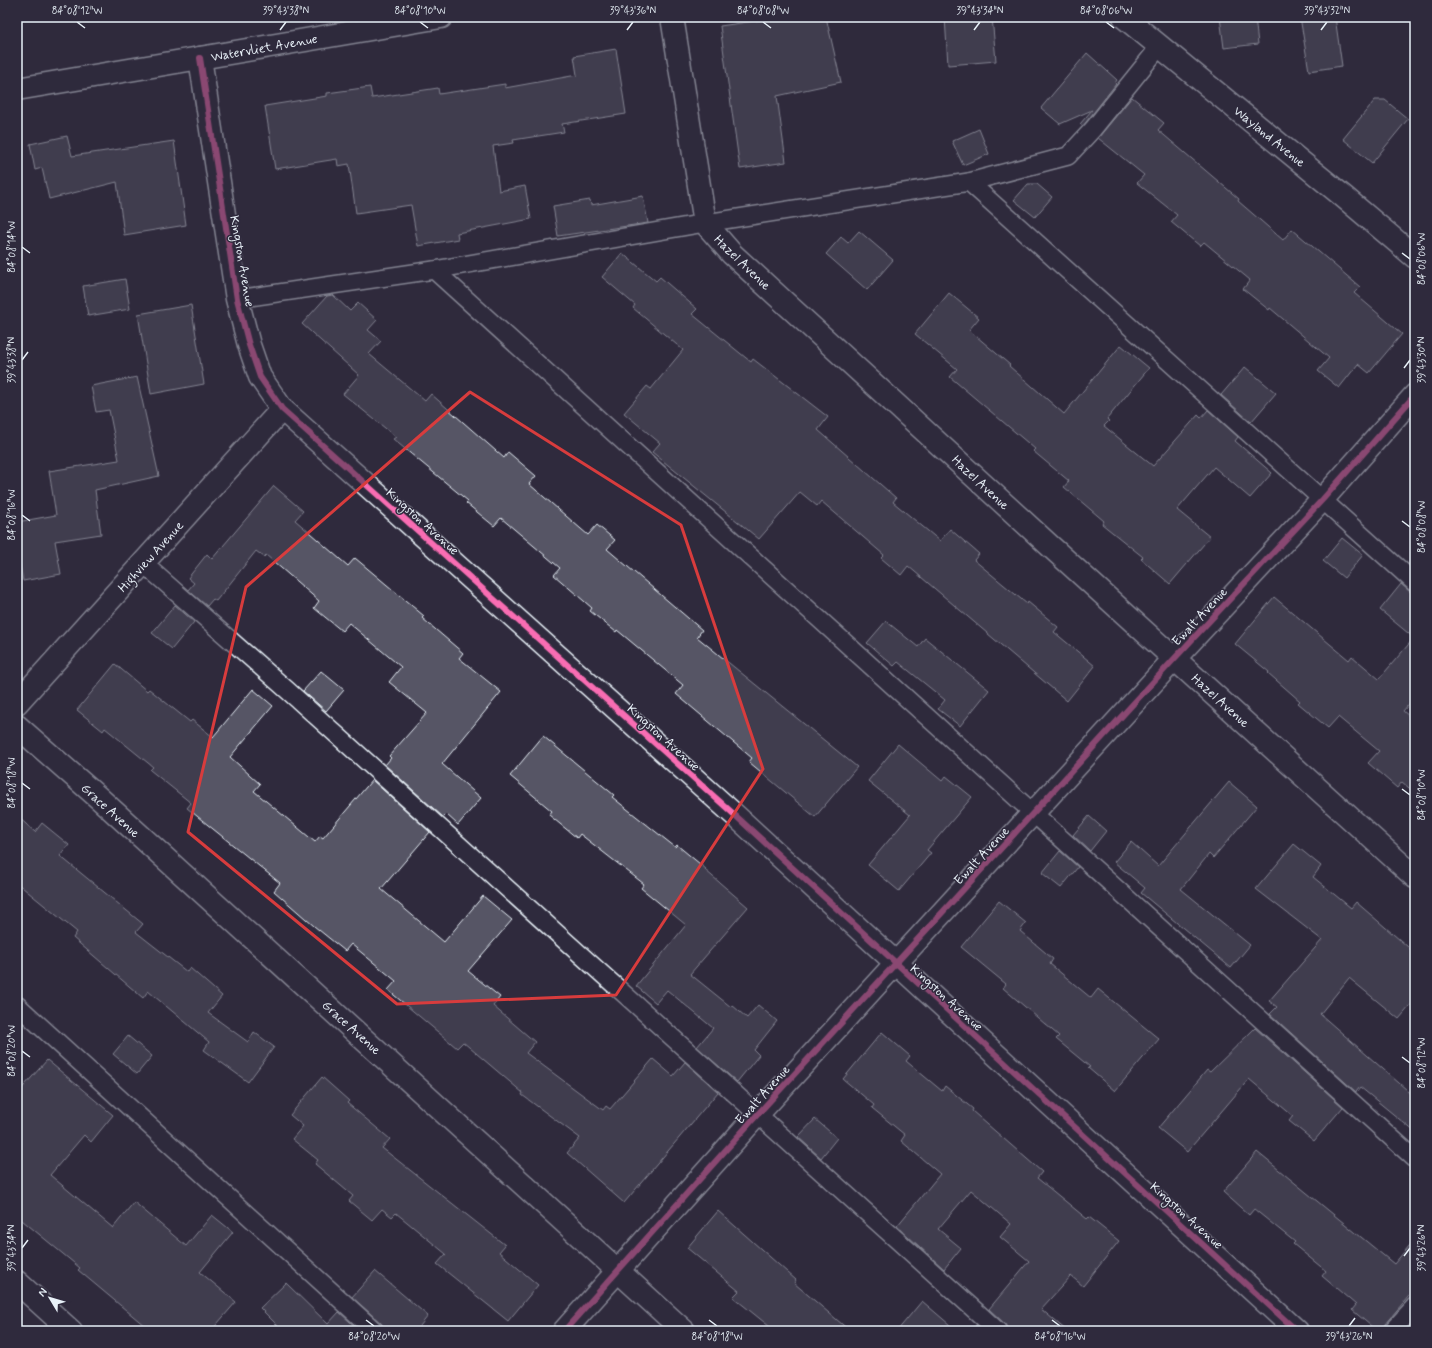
<svg xmlns="http://www.w3.org/2000/svg" width="1432" height="1348" font-family="Mynerve,sans-serif">
  <style>
    .building { fill: #575565; stroke: #e8f1f8 }
    .lines { fill: none; stroke-linecap: round; stroke-linejoin: round }
    .service-casing { stroke: #e8f1f8; stroke-width: 20 }
    .minor-casing { stroke: #e8f1f8; stroke-width: 25 }
    .tertiary-casing { stroke: #e8f1f8; stroke-width: 25 }
    .service { stroke: #2f2a3d; stroke-width: 17 }
    .minor { stroke: #2f2a3d; stroke-width: 22 }
    .tertiary { stroke: #2f2a3d; stroke-width: 22 }
    .cycleway-casing { stroke: #2f2a3d; stroke-width: 8 }
    .cycleway { stroke: #f96db3; stroke-width: 6 }
    .marked { fill: none; stroke: #d83c3d; stroke-width: 3; stroke-linejoin: round }
    .ticks { fill: none; stroke: #e8f1f8; stroke-width: 1.5 }
    .labels { text-anchor: middle; stroke-width: 3; stroke-linejoin: round; paint-order: stroke }
    .street-label { font-size: 13px; fill: #e8f1f8; stroke: #2f2a3d }
    .neatline { fill: none; stroke: #e8f1f8; stroke-width: 1.5 }
    .ticks-label { font-size: 10px; text-anchor: middle; fill: #e8f1f8 }
  </style>
  <rect width="100%" height="100%" fill="#2f2a3d"/>
  <filter id="ink" filterUnits="userSpaceOnUse"><feTurbulence type="fractalNoise" baseFrequency=".025" numOctaves="2"/><feDisplacementMap in="SourceGraphic" scale="8" xChannelSelector="R" yChannelSelector="G"/><feConvolveMatrix kernelMatrix="1 2 1 2 8 2 1 2 1" color-interpolation-filters="sRGB"/></filter>
  <g filter="url(#ink)">
    <g class="building">
      <path d="M783 17H826L841 82 777 96 786 162 740 169 720 26Z"/>
      <path d="M945 17H992L996 61 948 65Z"/>
      <path d="M1220 17H1255L1258 44 1224 48Z"/>
      <path d="M1300 17H1335L1342 66 1309 71Z"/>
      <path d="M616 49 626 114 562 124 564 132 513 140 514 143 493 146 499 191 525 186 531 219 457 233 458 239 418 246 411 205 356 213 349 164 338 166 337 159 275 169 265 106 327 96V93L370 87 372 98 438 88 439 94 505 84V88L577 75 574 56Z"/>
      <path d="M1087 53 1117 80 1115 83 1116 84 1083 126 1080 124 1092 110 1060 124 1041 108Z"/>
      <path d="M1132 97 1164 123 1158 130 1239 199 1238 201 1283 240 1292 229 1360 287 1354 293 1402 334 1369 373 1358 364 1339 388 1318 371 1329 358 1270 308 1269 310 1243 289 1250 280 1204 242 1200 246 1171 222 1177 215 1137 183 1144 175 1098 138Z"/>
      <path d="M1375 100H1385L1408 119 1372 163 1343 139Z"/>
      <path d="M979 129 989 154 963 165 952 141Z"/>
      <path d="M67 136 72 156 174 141 186 225 124 235 117 182 49 199 42 168 35 170 30 144Z"/>
      <path d="M1028 184H1037L1052 197 1035 217 1014 200Z"/>
      <path d="M643 196 648 223 558 236 553 206 590 200 591 205Z"/>
      <path d="M859 231 893 260 867 290 826 254 841 237 848 243Z"/>
      <path d="M622 253 656 281 660 277 697 309 692 314 751 362 753 359 828 417 818 430 896 498 893 502 940 541 950 529 979 554 974 560 1027 604 1028 602 1058 627 1054 632 1095 666 1067 701 908 566 901 575 881 558 884 555 821 501 817 506 800 492 759 539 652 452 660 443 624 413 647 386 651 389 683 350 633 308 635 305 602 277Z"/>
      <path d="M125 279 130 309 88 316 83 286Z"/>
      <path d="M949 293 979 318 969 330 1010 365 1009 366 1064 414 1121 345 1149 368 1107 419 1109 421 1104 426 1153 466 1198 415 1201 418 1208 410 1238 437 1235 441 1272 473 1250 498 1214 467 1177 510 1210 537 1170 584 1141 559 1143 557 1102 524 1104 521 1064 487 1069 481 1033 451 1035 449 950 377 957 369 915 334Z"/>
      <path d="M333 295 350 311 358 303 377 320 368 330 381 341 369 354 425 401 431 394 504 458 508 452 536 476 529 484 588 535 597 525 615 540 607 549 702 630 697 637 857 767 815 817 749 762 752 758 676 694 683 685 617 630 616 632 590 611 592 608 554 575 560 568 501 518 494 526 466 503 468 501 393 439 396 437 343 394 359 375 302 324 327 296Z"/>
      <path d="M191 305 204 384 151 394 138 314Z"/>
      <path d="M1245 367 1276 393 1251 422 1221 395Z"/>
      <path d="M137 377 159 476 95 490 101 534 55 541 61 574 23 581 17 549V522L56 515 49 471 119 460 109 410 96 412 91 386Z"/>
      <path d="M274 486 303 511 295 520 348 566 355 558 424 616 422 618 463 653 459 658 501 692 442 764 481 798 458 825 446 814 443 817 385 765 391 758 389 756 427 713 389 682 401 667 349 623 342 631 314 608 319 601 266 555 264 557 256 551 216 601 213 599 207 606 188 590 194 583 188 578 207 554 212 559Z"/>
      <path d="M1342 538 1363 555 1344 578 1323 561Z"/>
      <path d="M1401 584 1409 591 1415 593V697L1403 711 1415 721V793L1402 782 1397 788 1368 763 1379 751 1338 717 1328 728 1298 703 1300 701 1268 673 1269 672 1235 644 1274 597 1349 660 1352 656 1379 679 1414 638 1380 610Z"/>
      <path d="M175 605 194 622 172 649 152 633Z"/>
      <path d="M886 621 918 647 925 638 989 690 960 726 938 709 945 700 898 662 894 666 867 643Z"/>
      <path d="M115 664 147 691 149 689 190 722 192 720 213 737 253 689 273 706 230 757 260 784 254 791 315 842 320 836 323 838 372 780 430 832 381 889 444 942 483 896 512 920 468 971 500 997 493 1006 535 1042 526 1053 603 1110 606 1106 610 1109 653 1059 673 1076 685 1062 718 1092 624 1203 567 1153 580 1138 522 1095 523 1093 463 1042 457 1048 388 990 396 981 351 944 345 951 314 926 274 891 280 883 187 808 191 803 150 770 153 767 105 728 103 731 77 710Z"/>
      <path d="M321 671 344 690 326 711 303 691Z"/>
      <path d="M543 736 614 795 612 797 675 847 677 845 706 869 705 870 748 907 690 974 731 1007 732 1005 747 1018 758 1005 777 1021 754 1050 759 1055 737 1082 697 1047 713 1028 667 990 656 1003 636 986 686 925 641 888 644 884 580 834 577 838 549 815 552 811 510 776Z"/>
      <path d="M898 744 942 781 946 776 972 797 927 850 931 853 899 891 868 865 910 815 868 781Z"/>
      <path d="M1229 782 1257 806 1213 858 1209 854 1181 889 1250 945 1231 968 1141 893 1145 888 1114 862 1131 842 1158 866Z"/>
      <path d="M17 816 35 832 42 823 69 845 60 856 143 924 136 932 187 972 190 968 222 996 208 1013 248 1042 254 1032 274 1047 248 1082 204 1050 209 1042 148 991 143 998 73 938 77 932 17 883Z"/>
      <path d="M1089 816 1106 831 1090 851 1073 835Z"/>
      <path d="M1294 844 1321 866 1313 877 1351 908 1356 902 1415 953V1000L1399 1019 1349 978 1320 1014 1415 1097V1132L1360 1087 1356 1092 1270 1014 1277 1007 1269 1001 1322 940 1256 889Z"/>
      <path d="M1060 851 1078 867 1061 888 1042 873Z"/>
      <path d="M999 901 1026 923 1020 931 1053 959 1050 964 1091 998 1098 989 1159 1039 1115 1091 1088 1068 1090 1067 1056 1039 1059 1036 1003 988 1006 984 961 947Z"/>
      <path d="M1255 1028 1343 1107 1314 1141 1289 1121 1293 1116 1249 1079 1187 1152 1158 1128 1207 1070 1210 1072Z"/>
      <path d="M882 1032 910 1056 906 1061 942 1091 945 1086 973 1109 972 1111 1042 1172 1037 1178 1087 1219 1089 1217 1119 1241 1083 1286 1071 1276 1041 1309 1067 1331H1008L1005 1324 989 1309 1029 1261 1000 1237 1011 1224 971 1190 938 1229 961 1248 944 1269 897 1226 940 1174 901 1141 905 1135 872 1108 874 1105 843 1079Z"/>
      <path d="M128 1036 152 1056 137 1074 113 1054Z"/>
      <path d="M47 1060 113 1115 91 1142 84 1135 50 1175 113 1228 134 1202 186 1246 212 1215 233 1232 200 1272 236 1302 211 1331H151L78 1270 80 1268 17 1216V1094Z"/>
      <path d="M322 1077 349 1101 347 1103 390 1139 382 1148 505 1245 499 1252 538 1285 508 1321 437 1264 446 1254 396 1213 392 1217 382 1209 372 1220 349 1201 353 1196 315 1164 318 1160 292 1139 303 1126 290 1115Z"/>
      <path d="M815 1119 837 1138 821 1158 798 1137Z"/>
      <path d="M1257 1152 1394 1264 1415 1239V1289L1379 1331H1377L1352 1310 1356 1305 1322 1276 1326 1271 1293 1244 1295 1242 1254 1209 1249 1215 1223 1192Z"/>
      <path d="M718 1211 796 1280 794 1283 850 1331H775L733 1297 739 1291 687 1248Z"/>
      <path d="M375 1271 428 1316 416 1331H385L382 1324 352 1297Z"/>
      <path d="M286 1283 328 1324 339 1312 360 1331H283L260 1308Z"/>
      <path d="M922 1301 957 1331H897Z"/>
      <path d="M976 1325 983 1331H971Z"/>
    </g>
    <g class="lines">
      <defs>
        <g id="service">
          <path d="M969 182 1415 583"/>
          <path d="M434 270 1415 1159"/>
          <path d="M237 299 434 270 705 223 969 182 1068 156 1093 129 1160 46"/>
          <path d="M144 564 286 689 998 1331"/>
          <path d="M17 1005 375 1331"/>
          <path d="M1392 1331 1415 1306"/>
        </g>
        <g id="minor">
          <path d="M672 17 705 223 732 254 1049 545 1415 877"/>
          <path d="M1124 17 1344 197 1415 257"/>
          <path d="M200 58 237 299 249 345 260 377 282 409 737 817 1297 1331"/>
          <path d="M17 703 282 409"/>
          <path d="M17 726 100 799 684 1331"/>
          <path d="M17 1282 71 1331"/>
          <path d="M564 1331 757 1115 1175 658 1323 499 1415 395"/>
        </g>
        <path id="tertiary" d="M17 89 441 17"/>
      </defs>
      <use href="#service" class="service-casing"/>
      <use href="#minor" class="minor-casing"/>
      <use href="#tertiary" class="tertiary-casing"/>
      <use href="#service" class="service"/>
      <use href="#minor" class="minor"/>
      <use href="#tertiary" class="tertiary"/>
      <defs>
        <g id="cycleway">
          <path d="M200 58 237 299 249 345 260 377 282 409 737 817 1297 1331"/>
          <path d="M564 1331 757 1115 1175 658 1323 499 1415 395"/>
        </g>
      </defs>
      <use href="#cycleway" class="cycleway-casing"/>
      <use href="#cycleway" class="cycleway"/>
    </g>
  </g>
  <path d="M0 0H1432V1348H0ZM470 392 681 525 763 769 616 995 397 1004 188 832 246 587Z" fill="#2f2a3d" fill-opacity=".55" fill-rule="evenodd"/>
  <path class="marked" d="M470 392 681 525 763 769 616 995 397 1004 188 832 246 587Z"/>
  <path class="ticks" d="M77 22 85 28M420 22 428 28M763 22 771 28M1106 22 1114 28M280 30 286 22M627 30 633 22M974 30 980 22M1321 30 1327 22M22 247 30 253M1402 253 1410 259M22 360 28 352M1404 368 1410 360M22 515 30 521M1402 521 1410 527M22 783 30 789M1402 789 1410 795M22 1051 30 1057M1402 1057 1410 1063M22 1248 28 1240M1404 1256 1410 1248M366 1320 374 1326M709 1320 717 1326M1052 1320 1060 1326M1349 1326 1355 1318"/>
  <g class="labels">
    <g class="street-label">
      <text transform="translate(264 47) rotate(-10)" y="5">Watervliet Avenue</text>
      <text transform="translate(1270 136) rotate(39)" y="5">Wayland Avenue</text>
      <text transform="translate(243 261) rotate(80)" y="5">Kingston Avenue</text>
      <text transform="translate(743 262) rotate(44)" y="5">Hazel Avenue</text>
      <text transform="translate(981 482) rotate(43)" y="5">Hazel Avenue</text>
      <text transform="translate(423 521) rotate(42)" y="5">Kingston Avenue</text>
      <text transform="translate(150 556) rotate(-48)" y="5">Highview Avenue</text>
      <text transform="translate(1199 616) rotate(-47)" y="5">Ewalt Avenue</text>
      <text transform="translate(1221 700) rotate(42)" y="5">Hazel Avenue</text>
      <text transform="translate(664 737) rotate(42)" y="5">Kingston Avenue</text>
      <text transform="translate(111 810) rotate(42)" y="5">Grace Avenue</text>
      <text transform="translate(981 855) rotate(-47)" y="5">Ewalt Avenue</text>
      <text transform="translate(947 997) rotate(42)" y="5">Kingston Avenue</text>
      <text transform="translate(352 1027) rotate(42)" y="5">Grace Avenue</text>
      <text transform="translate(762 1094) rotate(-48)" y="5">Ewalt Avenue</text>
      <text transform="translate(1187 1215) rotate(42)" y="5">Kingston Avenue</text>
    </g>
  </g>
  <rect width="1432" height="1348" fill="none" stroke="#2f2a3d" stroke-width="44"/>
  <g transform="translate(50 1298) rotate(308)" stroke="#2f2a3d" stroke-width="3" paint-order="stroke">
  <path d="M0-3L7 15L0 10L-7 15Z" fill="#e8f1f8"/>
  <text y="-6" font-size="11" font-weight="bold" text-anchor="middle" fill="#e8f1f8">N</text>
  </g>
  <rect x="22" y="22" width="1388" height="1304" class="neatline"/>
  <g class="ticks-label">
    <text x="77" y="14">84°08'12"W</text>
    <text x="286" y="14">39°43'38"N</text>
    <text x="420" y="14">84°08'10"W</text>
    <text x="633" y="14">39°43'36"N</text>
    <text x="763" y="14">84°08'08"W</text>
    <text x="980" y="14">39°43'34"N</text>
    <text x="1106" y="14">84°08'06"W</text>
    <text x="1327" y="14">39°43'32"N</text>
    <text transform="translate(11 247) rotate(-90)" y="4">84°08'14"W</text>
    <text transform="translate(1421 259) rotate(-90)" y="4">84°08'06"W</text>
    <text transform="translate(11 360) rotate(-90)" y="4">39°43'38"N</text>
    <text transform="translate(1421 360) rotate(-90)" y="4">39°43'30"N</text>
    <text transform="translate(11 515) rotate(-90)" y="4">84°08'16"W</text>
    <text transform="translate(1421 527) rotate(-90)" y="4">84°08'08"W</text>
    <text transform="translate(11 783) rotate(-90)" y="4">84°08'18"W</text>
    <text transform="translate(1421 795) rotate(-90)" y="4">84°08'10"W</text>
    <text transform="translate(11 1051) rotate(-90)" y="4">84°08'20"W</text>
    <text transform="translate(1421 1063) rotate(-90)" y="4">84°08'12"W</text>
    <text transform="translate(11 1248) rotate(-90)" y="4">39°43'34"N</text>
    <text transform="translate(1421 1248) rotate(-90)" y="4">39°43'26"N</text>
    <text x="374" y="1340">84°08'20"W</text>
    <text x="717" y="1340">84°08'18"W</text>
    <text x="1060" y="1340">84°08'16"W</text>
    <text x="1349" y="1340">39°43'26"N</text>
  </g>
</svg>
